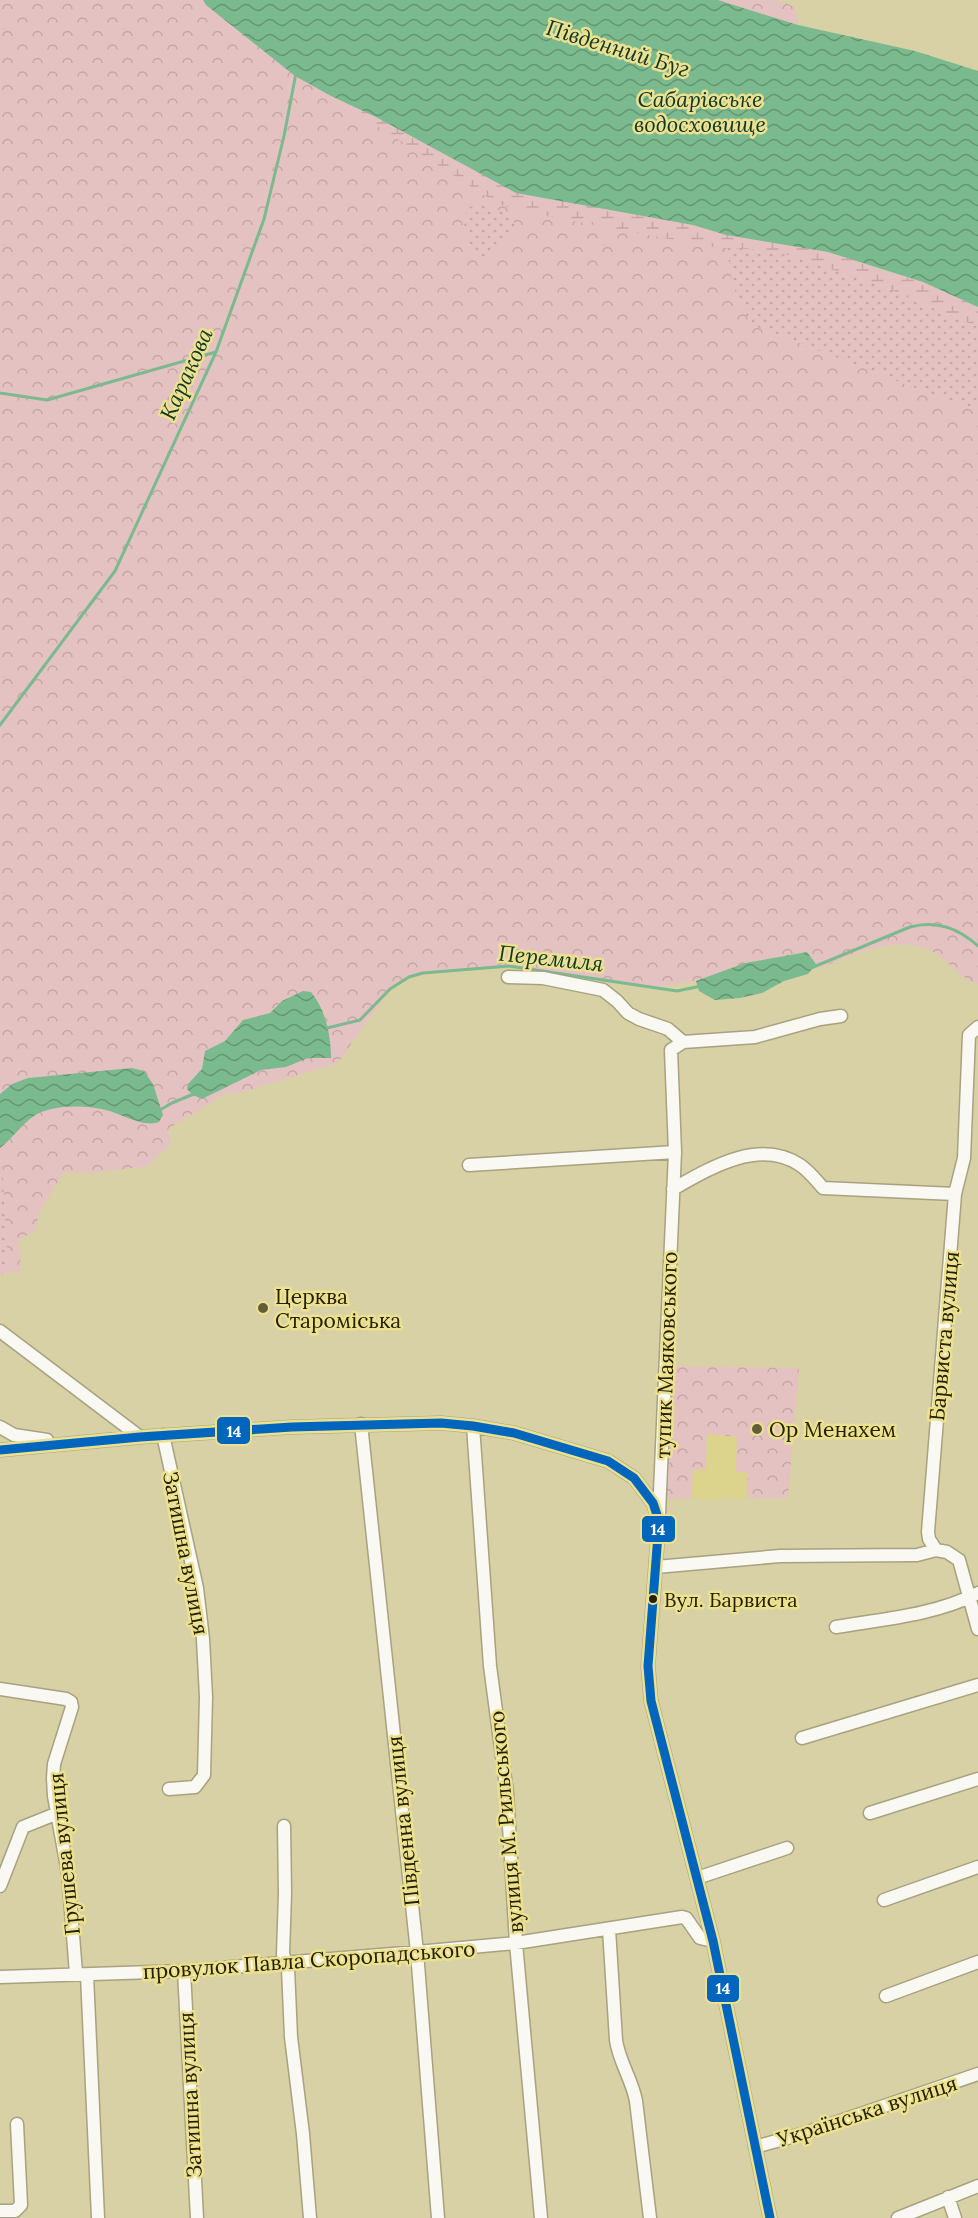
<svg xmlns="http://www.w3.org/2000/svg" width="978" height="2218" font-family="Lora,serif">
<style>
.built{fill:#dcd38d}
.grass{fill:url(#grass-dots)}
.forest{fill:url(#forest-crowns);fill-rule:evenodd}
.wetland{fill:url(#wetland-marsh)}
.water{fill:url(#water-waves)}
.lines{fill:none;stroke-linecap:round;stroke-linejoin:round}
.stream{stroke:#7bb98f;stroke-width:3}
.minor-casing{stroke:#a7a27f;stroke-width:15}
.minor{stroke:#f9f8f2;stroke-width:12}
.bus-1-casing{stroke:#ece190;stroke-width:14}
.bus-1{stroke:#0065bd;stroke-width:9}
.poi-dot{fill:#635e3a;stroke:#ece190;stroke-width:2}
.bus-dot{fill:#252000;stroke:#ece190;stroke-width:2}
.labels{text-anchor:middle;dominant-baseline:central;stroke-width:5;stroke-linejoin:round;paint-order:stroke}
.bus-label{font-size:20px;fill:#252000;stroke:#ece190;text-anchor:start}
.poi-label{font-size:21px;fill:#252000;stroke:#ece190;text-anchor:start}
.street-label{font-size:21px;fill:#252000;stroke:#ece190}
.water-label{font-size:22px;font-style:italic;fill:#0f3726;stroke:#ece190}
.line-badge{stroke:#ece190;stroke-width:2}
.badge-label{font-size:16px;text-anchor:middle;font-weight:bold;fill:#fff}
</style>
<defs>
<pattern id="grass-dots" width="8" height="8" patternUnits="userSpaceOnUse" patternTransform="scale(1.5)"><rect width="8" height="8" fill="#e5c2c2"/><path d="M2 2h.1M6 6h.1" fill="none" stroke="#c4a6a5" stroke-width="1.8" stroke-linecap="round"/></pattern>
<pattern id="forest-crowns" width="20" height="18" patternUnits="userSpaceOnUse" patternTransform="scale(1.5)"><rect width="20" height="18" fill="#e5c2c2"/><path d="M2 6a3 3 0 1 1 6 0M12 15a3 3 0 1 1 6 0" fill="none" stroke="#c4a6a5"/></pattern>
<pattern id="wetland-marsh" width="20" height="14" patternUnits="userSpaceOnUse" patternTransform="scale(1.5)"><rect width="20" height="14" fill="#e5c2c2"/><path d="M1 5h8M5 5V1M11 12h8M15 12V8" fill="none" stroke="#c4a6a5"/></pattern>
<pattern id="water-waves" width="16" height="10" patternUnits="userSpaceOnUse" patternTransform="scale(1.5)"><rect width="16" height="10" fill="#7bb98f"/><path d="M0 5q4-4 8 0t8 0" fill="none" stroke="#659672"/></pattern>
</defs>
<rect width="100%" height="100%" fill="#d7d1a5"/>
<path class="built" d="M673,1366l126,3 -11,129 -122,1z"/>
<path class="grass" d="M482,205c16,5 33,8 35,27l-31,28 -5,-1c-10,-8 -24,-37 -13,-50 4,-4 9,-4 14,-4z
M726,235l71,11 77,37 104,44v83l-32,-10 -194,-75c-19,-28 -24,-56 -26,-90z
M0,1154l2,2 6,117 -8,2z"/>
<path class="forest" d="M0,0h203l3,5 89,71 431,159c2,34 7,62 26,90l194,75 32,10v574c-17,-5 -26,-19 -40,-29 -37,-25 -83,0 -119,13l-12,-16 -62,11 -49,18 -46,7 -141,-22 -86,7 -14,4 -19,12 -52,74 -102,31 -8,-2 -60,37 3,14 -23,23 -57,7 -27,-1 -24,39 -6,21 -15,7 2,33 -13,1 -6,-117 -2,-2zM482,205c16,5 34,8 35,28l-31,27 -5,-1c-10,-8 -24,-37 -13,-50 4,-4 9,-4 14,-4zM307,991c21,12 22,46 24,67h-23l-22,9 -25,3 -59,29 -9,-4 -6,-6 1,-4 14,-16 3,-18 20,-10 18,-21 23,-5 21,-17z
M718,0h59l18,7 3,18z
M673,1366l126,2 -11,130h-41v-25l-11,-2 1,-34 -30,-3 -1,35 -13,1 -2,29h-25z"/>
<path class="wetland" d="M331,96l133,47 211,55 205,71 43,13 55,25v20l-104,-44 -87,-28 -27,-5 -48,-3 -198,-37 -21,-9z"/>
<path class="water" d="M203,0h515l80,25 117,26 63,20v236l-55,-25 -95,-30 -102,-17 -33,-10 -177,-32 -140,-76 -45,-21 -36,-20 -89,-71z
M807,952l9,12 -8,10 -24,7 -22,12 -22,5 -25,2 -16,-9 -3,-10 49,-18z
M303,991l8,1c15,18 20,44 20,66h-23l-22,9 -25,3 -59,29 -9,-4 -6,-6 1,-5 14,-15 3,-18 20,-10 18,-21 27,-7 12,-12z
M132,1068l12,3 9,13 10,31 -4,7c-16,6 -37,-8 -53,-12 -20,-5 -54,-6 -72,6 -13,9 -22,23 -34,32v-54l12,-10 16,-6z"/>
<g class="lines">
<path class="stream" d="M0,393l47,7 169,-48
M0,725l115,-154 101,-219 48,-133 20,-83 12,-63
M811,968l99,-41c27,-7 48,1 68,19
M327,1028l33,-8 30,-31 19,-12 14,-4 86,-7 168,25 24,-5
M158,1111l14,-8 24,-10"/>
<g class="minor-casing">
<path id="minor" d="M508,977l35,1 60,12 14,11 11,12 11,6 29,10 15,13
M978,1027l-9,8 -5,123 -9,36 -27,338 1,7 7,11 11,2 12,8 19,69
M469,1165l206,-13
M673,1189c37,-21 86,-51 127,-24 9,6 16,15 23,23l132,6
M0,1331l140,106
M361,1424l56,528 21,266
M473,1426l17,240 17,127 9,150 25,275
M0,1427l14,8 33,5
M163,1435l34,153 6,51 3,58 -2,78 -9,12 -26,2
M0,1450l140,-13 152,-10 149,-4 32,3 41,7 94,28 26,17 19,25 6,18 -11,145 3,35 62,240 57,277
M659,1514l16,-362 -4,-102 12,-8 72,-5 65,-18 21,-3
M656,1567l124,-11 137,-1 19,-5
M836,1627c48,-8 99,-12 142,-34
M0,1689l66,10 5,3 1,5 -18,57 -1,14 1,18 14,77 8,100
M802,1738l176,-53
M870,1813l108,-34
M284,1826l1,67 -2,61 5,14 3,69 12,97 7,84
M697,1878l90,-30
M0,1886l23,-59 35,-14
M884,1900l94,-33
M609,1929l7,111c3,22 16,39 20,61l14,117
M184,1971l13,247
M87,1975l11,243
M0,1977l184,-6 233,-19 99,-9 166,-26 4,1 14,20 13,3
M886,1996l92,-34
M755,2147l47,-13 176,-60
M948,2197l7,21
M0,2211h15l6,-6 -4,-81
M898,2218l80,-32"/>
</g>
<use href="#minor" class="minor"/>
<g class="bus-1-casing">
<path id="bus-1" d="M0,1450l140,-13 152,-10 149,-4 32,3 41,7 94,28 26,17 19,25 6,18 -11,145 3,35 62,240 57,277"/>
</g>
<use href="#bus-1" class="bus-1"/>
</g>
<g class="poi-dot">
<circle cx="263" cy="1308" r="6"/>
<circle cx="757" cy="1429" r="6"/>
</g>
<circle class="bus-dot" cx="653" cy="1599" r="5"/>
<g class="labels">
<g class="bus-label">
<text x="664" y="1599">Вул. Барвиста</text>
</g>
<g class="poi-label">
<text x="275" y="1296">Церква<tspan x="275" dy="24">Староміська</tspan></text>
<text x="769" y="1429">Ор Менахем</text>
</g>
<g class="street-label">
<text transform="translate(944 1336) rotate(-85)">Барвиста вулиця</text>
<text transform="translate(666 1355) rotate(-88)">тупик Маяковського</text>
<text transform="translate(186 1553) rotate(79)">Затишна вулиця</text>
<text transform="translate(403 1821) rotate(-96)">Південна вулиця</text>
<text transform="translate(506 1822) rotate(-95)">вулиця М. Рильського</text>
<text transform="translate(64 1854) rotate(-96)">Грушева вулиця</text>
<text transform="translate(309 1960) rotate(-4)">провулок Павла Скоропадського</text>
<text transform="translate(190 2095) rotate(-93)">Затишна вулиця</text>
<text transform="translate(867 2111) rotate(-18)">Українська вулиця</text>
</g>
<g class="water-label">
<text transform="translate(618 48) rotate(17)">Південний Буг</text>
<text x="700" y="99">Сабарівське<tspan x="700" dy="25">водосховище</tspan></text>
<text transform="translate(186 374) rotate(-66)">Каракова</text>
<text transform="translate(551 958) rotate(6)">Перемиля</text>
</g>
</g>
<g class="line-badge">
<rect x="216" y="1416" width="35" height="29" rx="6" fill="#0065bd"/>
<rect x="641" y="1515" width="35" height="28" rx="6" fill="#0065bd"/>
<rect x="706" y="1974" width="34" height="29" rx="6" fill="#0065bd"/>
</g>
<g class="badge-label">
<text x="234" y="1437">14</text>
<text x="658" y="1535">14</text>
<text x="723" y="1994">14</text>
</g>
</svg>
